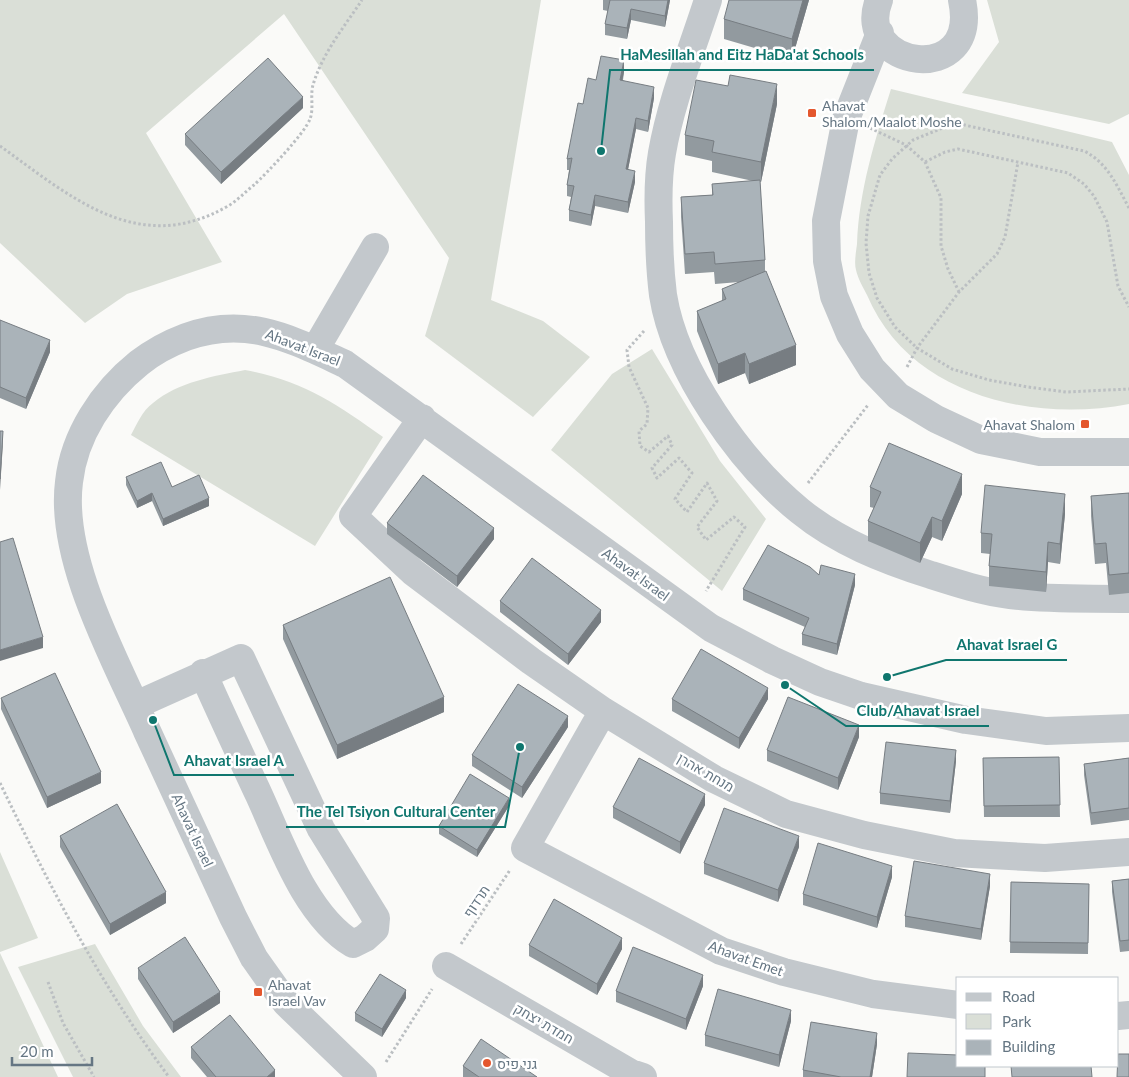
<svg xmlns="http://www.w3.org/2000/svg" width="1129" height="1077" font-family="Lato,Heebo,sans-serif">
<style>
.green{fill:#dadfd7}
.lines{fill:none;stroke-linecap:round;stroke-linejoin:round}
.path{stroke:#bbbfc2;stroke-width:3;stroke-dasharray:2.5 2.5;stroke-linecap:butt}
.minor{stroke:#c3c8cc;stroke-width:28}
.wall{fill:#929a9f}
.shaded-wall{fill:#777d82}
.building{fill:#aab3b9;stroke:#777d82}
.poi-dot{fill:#e4572e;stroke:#fff;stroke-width:2}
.labels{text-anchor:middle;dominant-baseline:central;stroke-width:5;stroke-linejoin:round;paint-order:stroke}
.poi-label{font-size:14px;fill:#657683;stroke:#fff;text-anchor:start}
.street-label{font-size:14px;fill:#657683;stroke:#fff}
.leader{fill:none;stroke:#0f766e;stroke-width:2}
.callout-dot{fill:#0f766e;stroke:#fff;stroke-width:2}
.callout-label{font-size:15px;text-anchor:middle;font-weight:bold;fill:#0f766e;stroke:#fff;stroke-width:5;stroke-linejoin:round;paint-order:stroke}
</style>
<rect width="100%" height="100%" fill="#fafaf8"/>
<path class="green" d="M0,0h541l-50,300 52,21 47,36 -57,60 -108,-81 24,-78 -165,-244 -138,119 76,129 -95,32 -42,29 -85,-80z
M987,0h142v114l-20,10 -147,-31 37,-51z
M891,89l221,53 17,33v229c-98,19 -220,-9 -262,-109 -4,-8 -9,-16 -11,-25 -2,-7 0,-18 1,-26 2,-54 18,-104 34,-155z
M652,349l68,112 46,58 -44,72 -171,-141 61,-76z
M245,370c57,10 92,34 138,67l-68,109 -184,-111c6,-11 11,-24 22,-32 25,-21 61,-27 92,-33z
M0,852l38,86 -38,14z
M95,944l48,82 38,51h-108l-55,-110z
M0,953l58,124h-58z"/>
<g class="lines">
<path class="path" d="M870,128l36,17 19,17 16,36v48l7,23 11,23
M0,146c70,50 138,112 228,60 9,-5 17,-14 26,-21 12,-11 51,-52 56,-66 4,-10 0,-24 3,-34 9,-31 31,-58 49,-85
M925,162l20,-10 13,-3 110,24 16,11 10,12 13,26 11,64 11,21
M1129,208c-12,-22 -21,-45 -45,-57l-129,-28 -42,17 -21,19 -12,16 -12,41 -2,27 3,30 8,25 18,29 22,21 35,21 37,11 39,7 38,5 63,-3
M644,331l-17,19 2,17 19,41 -1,16 -8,7 1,15 9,6 19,-16 4,9 -20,23 5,10 22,-20 13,15 -17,26 12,13 20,-29 10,18 -20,26 9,13 28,-23 11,10 -39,64
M907,367l10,-19 42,-56 38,-38 8,-17 13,-75
M808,483l60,-78
M0,783c49,102 101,203 169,294
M461,944l49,-74
M48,982l15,41 31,54
M386,1062l46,-73"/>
<path class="minor" d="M708,0c-16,50 -37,101 -46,153 -4,23 -4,46 -3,69 0,24 1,49 4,73 12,76 78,168 137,216 38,31 84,49 131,64 25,8 53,17 79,20 39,5 80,3 119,4
M879,0c-27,68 102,89 83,0
M880,33l-34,86 -20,102 1,40 7,35 16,38 22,35 26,27 38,23 45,21 59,12h89
M315,350l60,-103
M422,418l-69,98 60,56 118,89 72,50 111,68 72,35 78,21 90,18 91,5 84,-6
M136,705l105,-47 80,171 55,89 -1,11 -10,9 -12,6c-47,-28 -72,-101 -94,-149 -19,-41 -38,-81 -56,-122
M603,711l-78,137 196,103 63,21 89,22 85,11
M446,966l185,107 12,4
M1118,1016l11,-1
M363,1077l-77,-74 -32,-45 -21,-41c-29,-62 -57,-124 -86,-186 -31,-70 -88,-171 -78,-249 5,-47 34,-90 70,-119 14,-11 31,-20 47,-26 61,-22 105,2 159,27l366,264 61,32 48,22 41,14 105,24 80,11 83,-3"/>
</g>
<path class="wall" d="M603,0h67l-5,27 -34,-7 -4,19 -22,-4v-11l3,-13 -5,-1z
M809,0l-17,59 -68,-20v-20z
M624,72l-1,8 31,18 -6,34 -12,-3 -8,40 7,13 -7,31 -33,-7 -4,20 -22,-5v-11l2,-13 -4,-1v-11l2,-15h-2v-11l16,-55 13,-24z
M777,104l-16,78h-1l5,78v12l31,93 -47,19 -4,-11 -27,11 -21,-53v-20l25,-10v-12l17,-7 -24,2 -1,-12 -29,2 -4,-57v-20l31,-2v-11l41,-3 -41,-9v-11l-27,-6v-20z
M303,108l-82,76 -36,-39v-11z
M0,320l50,32 -24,57 -26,-11z
M126,477l46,10 37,19 -46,20 -11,-25 -15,7 -11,-23z
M870,487l92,7 -20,47 -10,-4 -12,26 -52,-22v-20l6,-13 -4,-1z
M1129,493v100l-20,2 -3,-32 -11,1 -4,-48v-20z
M1065,514l-5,50 -12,-2 -2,30 -57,-6v-20l1,-12 -9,-1v-20z
M387,523l107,16 -37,48 -70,-53z
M819,575l36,10 -18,70 -35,-10v-11l3,-7 -62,-27v-11z
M500,601l101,21 -33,43 -68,-53z
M283,625l161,87 -107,47 -54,-120z
M1,698l100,85 -54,25 -46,-99z
M672,699h96l-29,50 -67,-38z
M568,727l-46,71 -50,-32v-11z
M859,737l-21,53 -71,-29v-11z
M1059,757l1,60h-76l-1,-59z
M1129,758v62l-38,5 -7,-50v-11z
M956,761l-6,52 -70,-9v-11z
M705,805l-25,49 -67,-36v-11z
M509,806l-32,51 -38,-23v-8z
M60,836l106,67 -56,32 -50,-88z
M799,847l-21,55 -74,-28v-11z
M892,877l-15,51 -74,-23v-11z
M1129,879v72l-9,1 -8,-60v-11z
M1011,882l78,2 -1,70 -78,-1z
M990,886l-9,54 -76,-13v-11z
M529,945l93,4 -25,46 -68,-39z
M138,968l82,35 -47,30 -35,-54z
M703,986l-17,44 -70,-28v-11z
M406,998l-24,39 -27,-16v-8z
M791,1021l-12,46 -74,-21v-11z
M877,1044l-5,33h-69v-7z
M191,1047l84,30h-68l-16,-19z
M463,1066l74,11h-74z"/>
<path class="shaded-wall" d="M668,0h2l-5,27v-11z
M803,0h6l-17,59v-20z
M631,9v11l-4,19v-11z
M624,60v12l-4,19v-11z
M777,84v20l-16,78v-20z
M654,87v11l-6,34v-11z
M303,97v11l-82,76v-12z
M636,118v11l-10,51v-11z
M635,171v11l-7,31v-11z
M595,195v11l-4,20v-11z
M50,340v12l-24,57v-11z
M796,345v20l-47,19v-20z
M745,353v20l-27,11v-20z
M3,431v11l-3,48v-11z
M962,474v20l-20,47v-20z
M152,493v8l-15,7v-7z
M1065,494v20l-5,50v-20z
M209,498v8l-46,20v-7z
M932,517v20l-12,26v-20z
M494,528v11l-37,48v-11z
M1048,542v20l-2,30v-20z
M855,574v11l-18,70v-11z
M601,610v12l-33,43v-11z
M43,637v11l-43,13v-11z
M768,688v11l-29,50v-11z
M444,697v15l-107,47v-14z
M568,716v11l-46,71v-11z
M859,725v12l-21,53v-12z
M956,750v11l-6,52v-12z
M101,772v11l-54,25v-11z
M705,794v11l-25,49v-12z
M509,798v8l-32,51v-7z
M799,836v11l-21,55v-12z
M892,866v11l-15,51v-11z
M990,874v12l-9,54v-11z
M166,892v11l-56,32v-11z
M622,938v11l-25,46v-11z
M703,975v11l-17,44v-11z
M406,990v8l-24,39v-8z
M220,992v11l-47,30v-11z
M791,1010v11l-12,46v-12z
M877,1033v11l-5,33h-2z
M275,1070v7h-8z"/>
<path class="building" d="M610,0h58l-3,16 -34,-7 -4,19 -22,-4z
M729,0h74l-11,39 -68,-20z
M601,56l23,4 -4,20 34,7 -6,34 -12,-3 -10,51 9,2 -7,31 -33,-7 -4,20 -22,-5 5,-24 -7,-1 5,-27 -5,1 11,-56 5,1 5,-26 8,2z
M268,58l35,39 -82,75 -36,-38z
M730,75l47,9 -16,78 -49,-10 2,-11 -29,-6 11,-55 32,6z
M760,180l5,80 -50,4 -1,-12 -29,2 -4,-57 32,-2 -1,-11z
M766,271l30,74 -47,19 -4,-11 -27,11 -21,-53 29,-12 -4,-10z
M0,320l50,20 -24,58 -26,-11z
M0,431h3l-3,48z
M889,443l73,31 -20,47 -10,-4 -12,26 -52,-22 13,-29 -11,-5z
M161,462l11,25 27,-12 10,23 -46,21 -11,-26 -15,8 -11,-24z
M423,475l71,53 -37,48 -70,-53z
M985,485l80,9 -5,50 -12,-2 -2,30 -57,-6 3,-32 -11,-1z
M1129,493v80l-20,2 -3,-32 -11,1 -4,-48z
M13,538l30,99 -43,13v-108z
M768,545l42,22 9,8 2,-10 34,9 -18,70 -35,-10 7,-16 -66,-29z
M532,558l69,52 -33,44 -68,-53z
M390,577l54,120 -107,48 -54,-120z
M701,649l67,39 -29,50 -67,-39z
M55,673l46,99 -54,25 -46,-99z
M518,684l50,32 -46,71 -50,-32z
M788,697l71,28 -21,53 -71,-28z
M886,742l70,8 -6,51 -70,-8z
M1059,757l1,48 -76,1 -1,-48z
M639,758l66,36 -25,48 -67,-35z
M1129,758v50l-38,5 -7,-49z
M470,774l39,24 -32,52 -38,-24z
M117,804l49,88 -56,32 -50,-88z
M724,808l75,28 -21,54 -74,-27z
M818,843l74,23 -15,51 -74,-23z
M914,861l76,13 -9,55 -76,-13z
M1129,879v61l-9,1 -8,-60z
M1011,882l78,2 -1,59 -78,-1z
M554,899l68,39 -25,46 -68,-39z
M185,937l35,55 -47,30 -35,-54z
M633,947l70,28 -17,44 -70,-28z
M380,974l26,16 -24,39 -27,-16z
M718,989l73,21 -12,45 -74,-20z
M230,1015l45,55 -8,7h-51l-25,-30z
M811,1022l66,11 -7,44h-29l-38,-7z
M481,1039l56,38h-58l-16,-11z
M908,1053l50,2v11h27v11h-78z
M1118,1054h11v23h-12z
M1011,1066h80l1,11h-80z"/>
<g class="poi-dot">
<rect x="807" y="108" width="10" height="10" rx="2.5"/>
<rect x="1080" y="419" width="10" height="10" rx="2.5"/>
<rect x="253" y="987" width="10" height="10" rx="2.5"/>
<circle cx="487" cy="1063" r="5"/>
</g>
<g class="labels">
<g class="poi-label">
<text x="822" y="105">Ahavat<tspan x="822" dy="16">Shalom/Maalot Moshe</tspan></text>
<text x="1075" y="424" text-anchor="end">Ahavat Shalom</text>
<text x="268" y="984">Ahavat<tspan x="268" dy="16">Israel Vav</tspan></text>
<text x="497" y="1063">גני פיס</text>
</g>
<g class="street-label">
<text transform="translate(303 347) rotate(21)">Ahavat Israel</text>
<text transform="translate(636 574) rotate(36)">Ahavat Israel</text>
<text transform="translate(706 772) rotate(30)">מנחת אהרן</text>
<text transform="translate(193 830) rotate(65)">Ahavat Israel</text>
<text transform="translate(476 901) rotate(-56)">תרדוף</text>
<text transform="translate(746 958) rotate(20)">Ahavat Emet</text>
<text transform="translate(544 1023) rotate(30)">חמדת יצחק</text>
</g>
</g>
<path class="leader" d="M601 151L610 70H874M887 677L946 660H1067M785 685L846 726H989M153 720L174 775H294M520 747L505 827H286"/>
<g class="callout-dot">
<circle cx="601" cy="151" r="5"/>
<circle cx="887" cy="677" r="5"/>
<circle cx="785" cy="685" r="5"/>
<circle cx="153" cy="720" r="5"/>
<circle cx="520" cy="747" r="5"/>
</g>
<g class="callout-label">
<text x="742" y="60">HaMesillah and Eitz HaDa'at Schools</text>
<text x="1007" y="650">Ahavat Israel G</text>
<text x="918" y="716">Club/Ahavat Israel</text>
<text x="234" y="766">Ahavat Israel A</text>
<text x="396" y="817">The Tel Tsiyon Cultural Center</text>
</g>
<rect x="956" y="977" width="162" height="90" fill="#ffffff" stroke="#c1c8cd"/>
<rect x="966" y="993" width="25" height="8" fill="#c3c8cc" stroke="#c1c8cd"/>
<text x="1002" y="1002" font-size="15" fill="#657683">Road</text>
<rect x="966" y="1014" width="25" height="15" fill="#dadfd7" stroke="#c1c8cd"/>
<text x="1002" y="1027" font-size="15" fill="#657683">Park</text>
<rect x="966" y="1040" width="25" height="15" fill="#aab3b9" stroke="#c1c8cd"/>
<text x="1002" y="1052" font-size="15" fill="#657683">Building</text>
<path d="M12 1057v8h80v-8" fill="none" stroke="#657683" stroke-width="2.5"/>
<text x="20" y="1057" font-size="15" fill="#657683" stroke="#ffffff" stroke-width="4" paint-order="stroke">20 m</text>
</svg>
